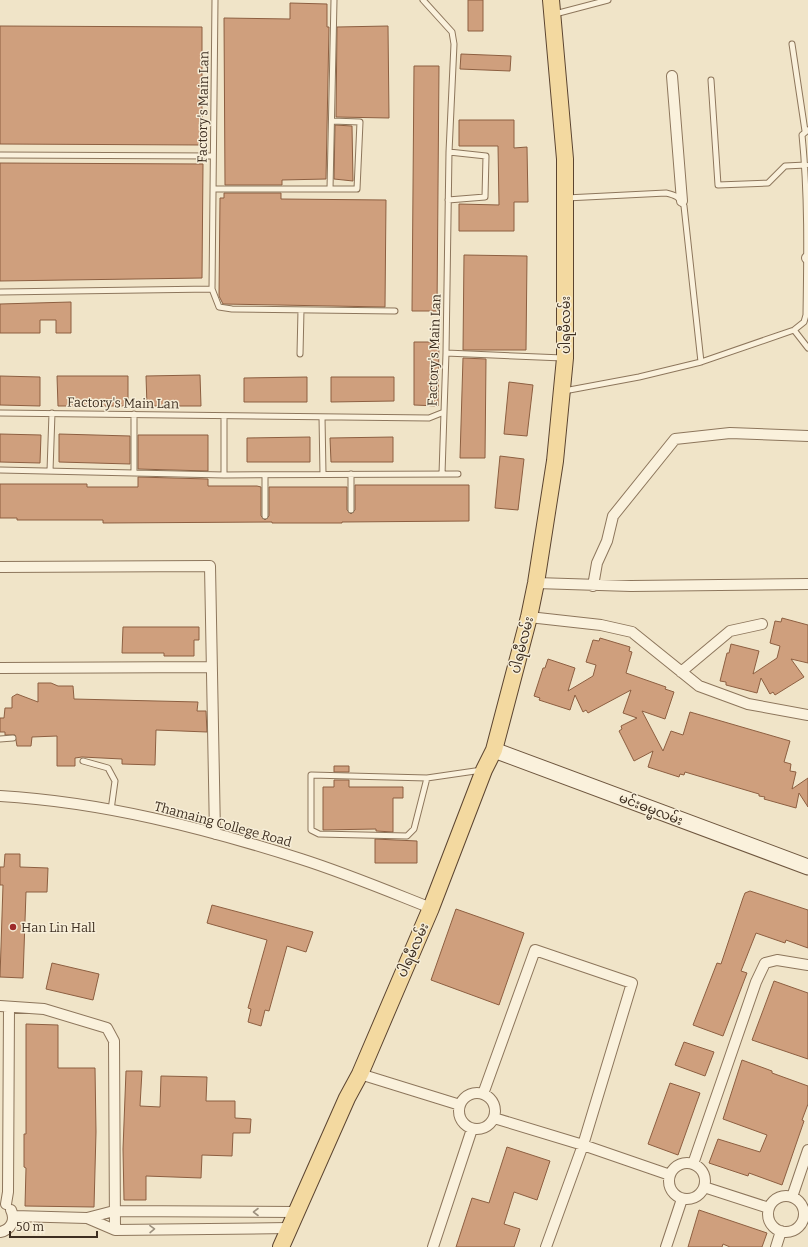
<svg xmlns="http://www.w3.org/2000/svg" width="808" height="1247" font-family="Bitter,'Noto Sans Myanmar',serif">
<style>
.building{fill:#cf9f7d;stroke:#8d5f41}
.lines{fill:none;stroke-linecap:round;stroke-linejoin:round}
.lane-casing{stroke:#8d765c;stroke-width:7}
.street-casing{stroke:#8d765c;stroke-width:12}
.secondary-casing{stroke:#6f573f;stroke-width:17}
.primary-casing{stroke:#5b4430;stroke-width:18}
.lane{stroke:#faf1dc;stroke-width:5}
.street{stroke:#faf1dc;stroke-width:10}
.secondary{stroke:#faf1dc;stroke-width:15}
.primary{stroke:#f3d9a0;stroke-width:16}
.oneway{stroke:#9c907e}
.poi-dot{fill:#9e2a2b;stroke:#f7eed8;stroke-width:1.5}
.labels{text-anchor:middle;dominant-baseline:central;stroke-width:3;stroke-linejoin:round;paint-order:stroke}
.street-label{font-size:13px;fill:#3d2e20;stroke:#f7eed8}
.poi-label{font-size:13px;fill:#3d2e20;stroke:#f7eed8;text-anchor:start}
</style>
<rect width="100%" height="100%" fill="#f0e4c8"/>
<path class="building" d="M468,0h15v31h-15z
M290,3l37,1v23h2l-3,152 -44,1v5h-57l-1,-167 66,1z
M0,26l202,1v118l-202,-1z
M388,26l1,92 -53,-1 1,-90z
M461,54l50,2 -1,15 -50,-2z
M414,66h25l-2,245h-25z
M459,120h55v28l13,-1 1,55h-14v29h-55v-27l40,1 -1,-59h-39z
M335,125l17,1 1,55 -19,-2z
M0,163l203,1 -1,114 -202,3z
M224,193h57v6l105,1 -1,107 -162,-3 -4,-8 1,-98h4z
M464,255l63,1 -1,94h-63z
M71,302v31h-15v-13h-16v13h-40v-29z
M414,342h25l-1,64 -24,-1z
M463,358l23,1 -1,99h-25z
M200,375l1,31h-54l-1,-30z
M0,376l40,1v29l-40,-1z
M57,376h71v30h-70z
M307,377v25h-63v-24z
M331,377h63v24l-63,1z
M509,382l24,3 -6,51 -23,-2z
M0,434l41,1 -1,28 -40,-1z
M59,434l71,2v28l-71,-2z
M138,435h70v36l-70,-2z
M310,437v25h-63v-24z
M393,437v25h-62l-1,-24z
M500,456l24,3 -6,51 -23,-2z
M138,477l70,2v7h49l4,1v29l4,4 4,-4v-29h78v23l4,4 4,-4v-25h114v36l-127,1v1h-70v-1l-169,1v-3h-86v-2h-17v-34h87v3h51z
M782,618l26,7v38l-17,-4 13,18 -29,18 -2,-3 -3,2 -9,-16 -4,15 -31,-8v-3l-6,-1 7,-28h2l2,-9 28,7 -6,23 24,-16 3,-12 -10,-3 5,-22 6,1z
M123,627h76v13h-5v16h-30v-3h-42z
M600,638l30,9 -1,4 3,1 -6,21 40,14 -1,2 9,3 -9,27 -23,-8 21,40 8,-20 12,4 7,-23 100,29 -6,21 7,2 -1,7 6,1 -4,17 16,-11v29l-9,-14 -3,15 -32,-9 1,-2 -6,-1v-2l-74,-22 -1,3 -4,-1 -1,3 -31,-10 5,-16 -19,10 -15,-30 3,-2 -1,-3 16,-8 -14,-5 8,-23 -43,23 -2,-3 -3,2 -8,-17 -5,15 -31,-10 1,-2 -6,-2 9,-28h2l3,-9 27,9 -7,23 25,-15 3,-11 -10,-3 7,-22 6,1z
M38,683h13l7,3h15l1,13 124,3 -1,9h9l1,21 -51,-2 -1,35 -33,-1v-5l-40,-2 -7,1v8h-18v-30l-25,1 -1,9h-14l-2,-11h-10v-3h-5v-14h4l1,-10h7v-11l5,-3 21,8z
M334,766h15v6h-15z
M334,780h15v7h54v11h-10v34l-17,-1v-2l-53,1v-43h11z
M375,839l42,2v22h-42z
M5,854h15v13l28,1 -1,24h-21l-3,86 -23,-1 3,-92h-3v-18h4z
M750,891l58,19v38l-22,-8 -1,3 -29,-10 -15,38 6,2 -24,63 -30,-11 24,-62 4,1 22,-66 2,-5z
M212,905l101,27 -7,20 -19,-6 -18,65 -4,-1 -4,16 -13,-4 3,-13 -3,-1 19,-68 -60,-17z
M456,909l68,24 -25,72 -68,-25z
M52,963l47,11 -6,26 -47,-11z
M774,981l34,12v66l-56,-19z
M26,1024l32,1v43h37l1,64 -2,75 -69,-1 1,-38 -2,-1v-33h2z
M684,1042l30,10 -9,24 -30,-11z
M742,1060l30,11v2l36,13v18l-6,16 2,1 -22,64 -33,-12 -1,3 -39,-13 9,-24 42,13 7,-17 -44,-16z
M126,1071h16l-2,35 20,1 1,-31 46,1 -1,24h29v17l16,1 -1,14h-17l-1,23 -30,-1 -1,23 -55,-2v24h-22l-1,-51z
M670,1083l30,10 -22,62 -30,-11z
M507,1147l43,14 -13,39 -23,-8 -10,32 16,5 -6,18h-58l16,-49 17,5z
M699,1210l68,23 -5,14h-32l-7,-3 -1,3h-34z"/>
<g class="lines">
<g class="lane-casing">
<path id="lane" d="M555,14l53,-14
M792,44l13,87
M711,80l7,105 50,-2 17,-17 21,-1
M0,155l213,1
M213,189h144l3,-67 -28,-1
M330,189l4,-189
M566,198l100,-5c9,2 14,4 18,13l17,156
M448,200l37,-3 1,-41 -37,-4
M212,289l7,18 13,2 163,2
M0,292l212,-3 3,-289
M794,330l14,18
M446,353l117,5
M300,354l1,-44
M564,391l75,-14 62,-15 93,-32 10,-8 2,-7c1,-60 2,-121 -4,-180l6,-5
M0,413l429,5 15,-6 2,-59 3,-201 5,-108 -2,-12 -29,-32
M224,416v59
M322,417l1,57
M0,470l224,5 234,-1
M50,471l2,-58
M134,473v-59
M351,474v36
M442,474l2,-62
M265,516v-41
M0,739l13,-1
M83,761l25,7 7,13 -4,29
M427,778l-13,51 -7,7 -88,-2 -8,-4v-55l116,3 55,-8"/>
</g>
<g class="street-casing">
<path id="street" d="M672,76l10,125
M807,258h1
M0,567l210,-1 5,268
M536,583l95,3 177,-2
M593,586l4,-23 10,-22 6,-25 62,-77 55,-6 78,3
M529,617l72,8 31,7 67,54 49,18 60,11
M0,668l212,-1
M681,672l49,-41 32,-7
M0,796c102,6 204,32 301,63 44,14 87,32 130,49
M0,1006l44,3 63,19 7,13 1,189
M360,1074l100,31
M459 1111a18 18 0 1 1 36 0a18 18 0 1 1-36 0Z
M483,1094l52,-144 97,33 -49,162 -37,102
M494,1118l89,27 87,30
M669 1181a18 18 0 1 1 36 0a18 18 0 1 1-36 0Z
M693,1164l63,-182 9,-19 12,-3 31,5
M704,1187l65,21
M768 1214a18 18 0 1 1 36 0a18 18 0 1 1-36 0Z
M792,1197l16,-47
M6,1204l2,-12 1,-185
M14,1216l73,2 27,-7 181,1
M87,1218l28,12 174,-2
M0,1232c11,-2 16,-12 11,-22
M433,1247l39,-118
M666,1247l16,-48
M776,1247l5,-16"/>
</g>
<g class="secondary-casing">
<path id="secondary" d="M494,750l314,117"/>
</g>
<g class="primary-casing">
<path id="primary" d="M281,1247l66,-149 13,-24 71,-166 53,-138 10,-20 35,-133 7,-34 19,-122 10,-103v-199l-14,-159"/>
</g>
<use href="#lane" class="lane"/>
<use href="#street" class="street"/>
<use href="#secondary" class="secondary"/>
<use href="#primary" class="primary"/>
</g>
<defs><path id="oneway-chevron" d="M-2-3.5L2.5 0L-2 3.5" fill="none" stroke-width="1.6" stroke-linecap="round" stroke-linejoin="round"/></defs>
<g class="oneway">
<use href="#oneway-chevron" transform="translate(256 1212) rotate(-180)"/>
<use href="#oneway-chevron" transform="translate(152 1229) rotate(-1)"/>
</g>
<circle class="poi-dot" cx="13" cy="927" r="4"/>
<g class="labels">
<g class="street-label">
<text transform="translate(203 107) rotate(-89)">Factory's Main Lan</text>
<text transform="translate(565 325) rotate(-90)">ပါရမီလမ်း</text>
<text transform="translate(434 350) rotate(-88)">Factory's Main Lan</text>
<text transform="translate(123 403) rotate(1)">Factory's Main Lan</text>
<text transform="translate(522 645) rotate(-76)">ပါရမီလမ်း</text>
<text transform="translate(651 809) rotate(21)">မင်းဓမ္မလမ်း</text>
<text transform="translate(223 824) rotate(15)">Thamaing College Road</text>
<text transform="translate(413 950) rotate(-66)">ပါရမီလမ်း</text>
</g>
<g class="poi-label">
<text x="21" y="927">Han Lin Hall</text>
</g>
</g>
<path d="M10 1231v6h87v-6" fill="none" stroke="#3d2e20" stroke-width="2"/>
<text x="16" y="1231" font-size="12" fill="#3d2e20" stroke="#f7eed8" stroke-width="3" paint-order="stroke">50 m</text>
</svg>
